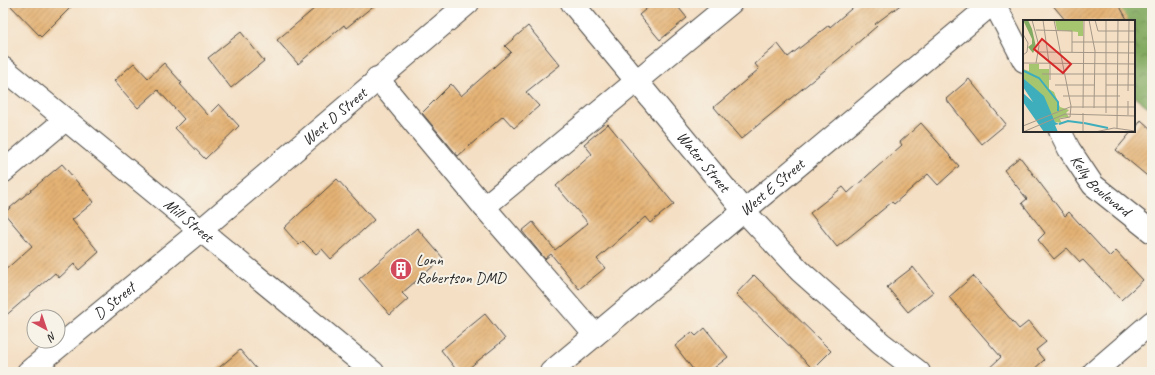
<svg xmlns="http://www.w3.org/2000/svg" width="1155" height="375" font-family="Caveat,sans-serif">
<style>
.forest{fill:url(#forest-crowns);stroke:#586b46}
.building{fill:url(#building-hatch)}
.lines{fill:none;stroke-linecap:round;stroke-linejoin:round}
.minor-casing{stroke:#494642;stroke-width:24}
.minor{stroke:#fff;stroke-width:22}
.labels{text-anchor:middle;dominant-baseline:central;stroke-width:4;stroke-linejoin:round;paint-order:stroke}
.street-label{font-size:16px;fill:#2b2b2b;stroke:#f7f3e8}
.poi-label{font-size:16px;fill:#2b2b2b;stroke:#f7f3e8;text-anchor:start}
.inset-river{fill:none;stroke:#3faebc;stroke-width:2}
.inset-road{fill:none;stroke:#a49787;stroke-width:1}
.view{fill:#d62828;fill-opacity:0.15;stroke:#d62828;stroke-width:2}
.inset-edge{fill:none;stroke:#2b2b2b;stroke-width:2}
</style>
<defs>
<pattern id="forest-crowns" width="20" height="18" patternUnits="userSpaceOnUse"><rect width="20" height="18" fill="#84ab62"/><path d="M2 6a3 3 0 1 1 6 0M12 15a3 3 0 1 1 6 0" fill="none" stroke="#6c8b51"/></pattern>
<pattern id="building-hatch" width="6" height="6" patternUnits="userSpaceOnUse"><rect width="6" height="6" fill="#e4b274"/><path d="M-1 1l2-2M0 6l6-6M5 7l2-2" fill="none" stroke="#b9915f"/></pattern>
</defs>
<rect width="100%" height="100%" fill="#f7f3e8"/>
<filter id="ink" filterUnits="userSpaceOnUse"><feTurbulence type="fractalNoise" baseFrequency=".025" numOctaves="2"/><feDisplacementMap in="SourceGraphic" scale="8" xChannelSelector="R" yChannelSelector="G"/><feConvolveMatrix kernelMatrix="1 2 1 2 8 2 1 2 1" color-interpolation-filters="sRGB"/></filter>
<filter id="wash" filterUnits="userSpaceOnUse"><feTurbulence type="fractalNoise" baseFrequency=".012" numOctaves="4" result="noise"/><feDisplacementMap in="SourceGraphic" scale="16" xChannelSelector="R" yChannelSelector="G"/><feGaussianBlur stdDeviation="0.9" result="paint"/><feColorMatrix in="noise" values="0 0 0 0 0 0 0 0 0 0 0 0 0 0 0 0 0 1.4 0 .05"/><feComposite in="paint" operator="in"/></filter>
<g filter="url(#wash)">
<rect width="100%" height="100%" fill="#f4dfc4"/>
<path class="forest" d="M1112,3h40v107l-18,-14v-75h-19z"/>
<g id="blocks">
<path class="building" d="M8,3h67l-34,34z
M321,3h56l-31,25 -2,-3 -46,39 -21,-24z
M653,3h22l12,15 -27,22 -21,-25z
M858,3h45l-28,21 2,2 -30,26 -106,87 -27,-32 45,-38 -4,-5 23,-20 10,13 41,-32 1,2z
M1051,3h67l10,18h-62z
M528,26l32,39 -34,27 13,14 -25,22 -11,-12 -45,40 -36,-43 29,-29 10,12 50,-44 -6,-6z
M241,32l23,29 -33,27 -23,-30z
M134,63l14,15 16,-15 18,20 -2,1 28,31 11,-11 20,22 -34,33 -30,-31 9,-9 -26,-29 -20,18 -24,-27z
M969,79l37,45 -24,20 -36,-45z
M1141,120l11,10v50l-36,-30 16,-19h2z
M921,123l38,43 -21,19 -10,-11 -34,30 -2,-2 -55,45 -27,-34 33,-26 5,6 54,-48 -2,-3z
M608,124l66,80 -24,19 -5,-6 -48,42 8,9 -26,21 -28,-35 -6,5 -23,-28 11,-9 22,28 33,-27 -32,-37 36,-32 -8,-10z
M1020,157l45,59 4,-4 41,45 6,-6 27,29 -22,20 -38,-40 -3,2 -13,-14 -13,11 -16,-19 7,-7 -23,-30 5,-4 -23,-29z
M62,164l32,38 -22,18 27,32 -20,18 -5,-6 -15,14 -4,-5 -52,45v-46l29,-26 -28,-33z
M337,179l37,41 -43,39 -9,-10 -6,5 -13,-13 -4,4 -15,-17z
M417,228l26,30 -41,35 6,6 -18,16 -31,-36z
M913,267l20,25 -25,20 -21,-25z
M754,275l77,76 -18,18 -77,-75z
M973,276l46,53 10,-8 17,21 -10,8 8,10 -13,12h-46l16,-15 -52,-60z
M485,314l20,25 -41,33h-6l-17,-22z
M705,328l23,29 -19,15h-14l-20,-26 17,-14 4,4z
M240,350l19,22h-45z"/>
</g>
</g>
<g filter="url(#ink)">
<use href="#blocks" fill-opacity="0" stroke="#494642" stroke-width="1"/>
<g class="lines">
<g class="minor-casing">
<g id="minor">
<path id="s1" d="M572,3l172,208 56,60 81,72 38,29"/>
<path d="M994,3l30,58"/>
<path id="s2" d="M3,68l370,304"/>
<path d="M377,78l107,129 111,128"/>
<path id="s3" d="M1060,131l9,18 24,36 59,47"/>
<path d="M3,172l62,-52"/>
<path d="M484,207l247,-204"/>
<path id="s4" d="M28,372l173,-142 267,-227"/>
<path id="s5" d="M551,372l442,-369"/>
<path d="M1094,372l58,-50"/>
</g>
</g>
<use href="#minor" class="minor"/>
</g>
</g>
<defs>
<g id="building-disc" transform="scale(1.15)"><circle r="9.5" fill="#d1495b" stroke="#f7f3e8"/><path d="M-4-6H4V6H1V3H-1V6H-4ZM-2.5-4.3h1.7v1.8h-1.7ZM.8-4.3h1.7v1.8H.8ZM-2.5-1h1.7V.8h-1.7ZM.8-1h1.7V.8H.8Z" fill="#fff"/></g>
</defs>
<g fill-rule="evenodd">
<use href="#building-disc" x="401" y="269"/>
</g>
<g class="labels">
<g class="street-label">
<text stroke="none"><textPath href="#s4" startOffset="399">West D Street</textPath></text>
<text stroke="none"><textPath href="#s1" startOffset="206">Water Street</textPath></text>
<text stroke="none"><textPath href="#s3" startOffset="69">Kelly Boulevard</textPath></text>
<text stroke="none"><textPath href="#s5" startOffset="288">West E Street</textPath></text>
<text stroke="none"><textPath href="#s2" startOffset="240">Mill Street</textPath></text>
<text stroke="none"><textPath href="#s4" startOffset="112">D Street</textPath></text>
</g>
<g class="poi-label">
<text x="416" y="260">Lonn<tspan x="416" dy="18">Robertson DMD</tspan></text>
</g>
</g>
<g transform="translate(1023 20)">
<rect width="112" height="112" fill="#f4dfc4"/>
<path d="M32,0h28v16h-5v-4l-21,-2zM6,44h10v5h10v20l5,3 6,15 9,3 -3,3 3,4 -10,1 3,5 -7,-1 -18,-31 -14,-13v-9l6,2z" fill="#a5c66f"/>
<path d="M0,0h5l4,9 4,18 -3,6 -5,-6 4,-3v-5z" fill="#84ab62"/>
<path d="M0,58l21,18 11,26 4,2 -4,1 3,7h-14l-21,-30v-9l10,9 -10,-15z" fill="#3faebc"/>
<path class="inset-river" d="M1,51l15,7 19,24v9M61,103l24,5M36,104l9,-3 15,2"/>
<path class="inset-road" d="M9,0l7,26 -3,17M20,0l6,43M31,0l17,86 -1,11 -11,2M66,0l6,31 -1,57M72,0l3,11h37M13,10l36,1v21M0,14l5,9 -1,9 -4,3M49,22h63M15,32l97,1M0,43l112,1M19,54h93M27,60v-17M32,65h40M83,65h29M105,71l1,-71M40,76h57M60,88l1,-88M83,93v-93M105,95v-14M0,106l47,-19h65M94,108l1,-108M0,112l42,-18 70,2M60,112v-19M72,112l19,-4 21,3"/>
<path class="view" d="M19,19l29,25 -8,9 -29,-24z"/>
<rect width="112" height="112" class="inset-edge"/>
</g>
<rect width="1155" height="375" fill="none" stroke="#f7f3e8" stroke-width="16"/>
<g transform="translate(46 329) rotate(140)"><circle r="19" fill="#f7f3e8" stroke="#a5a39c"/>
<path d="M0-3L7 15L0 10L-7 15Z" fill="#d1495b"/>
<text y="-6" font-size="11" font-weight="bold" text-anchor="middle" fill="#2b2b2b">N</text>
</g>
</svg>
